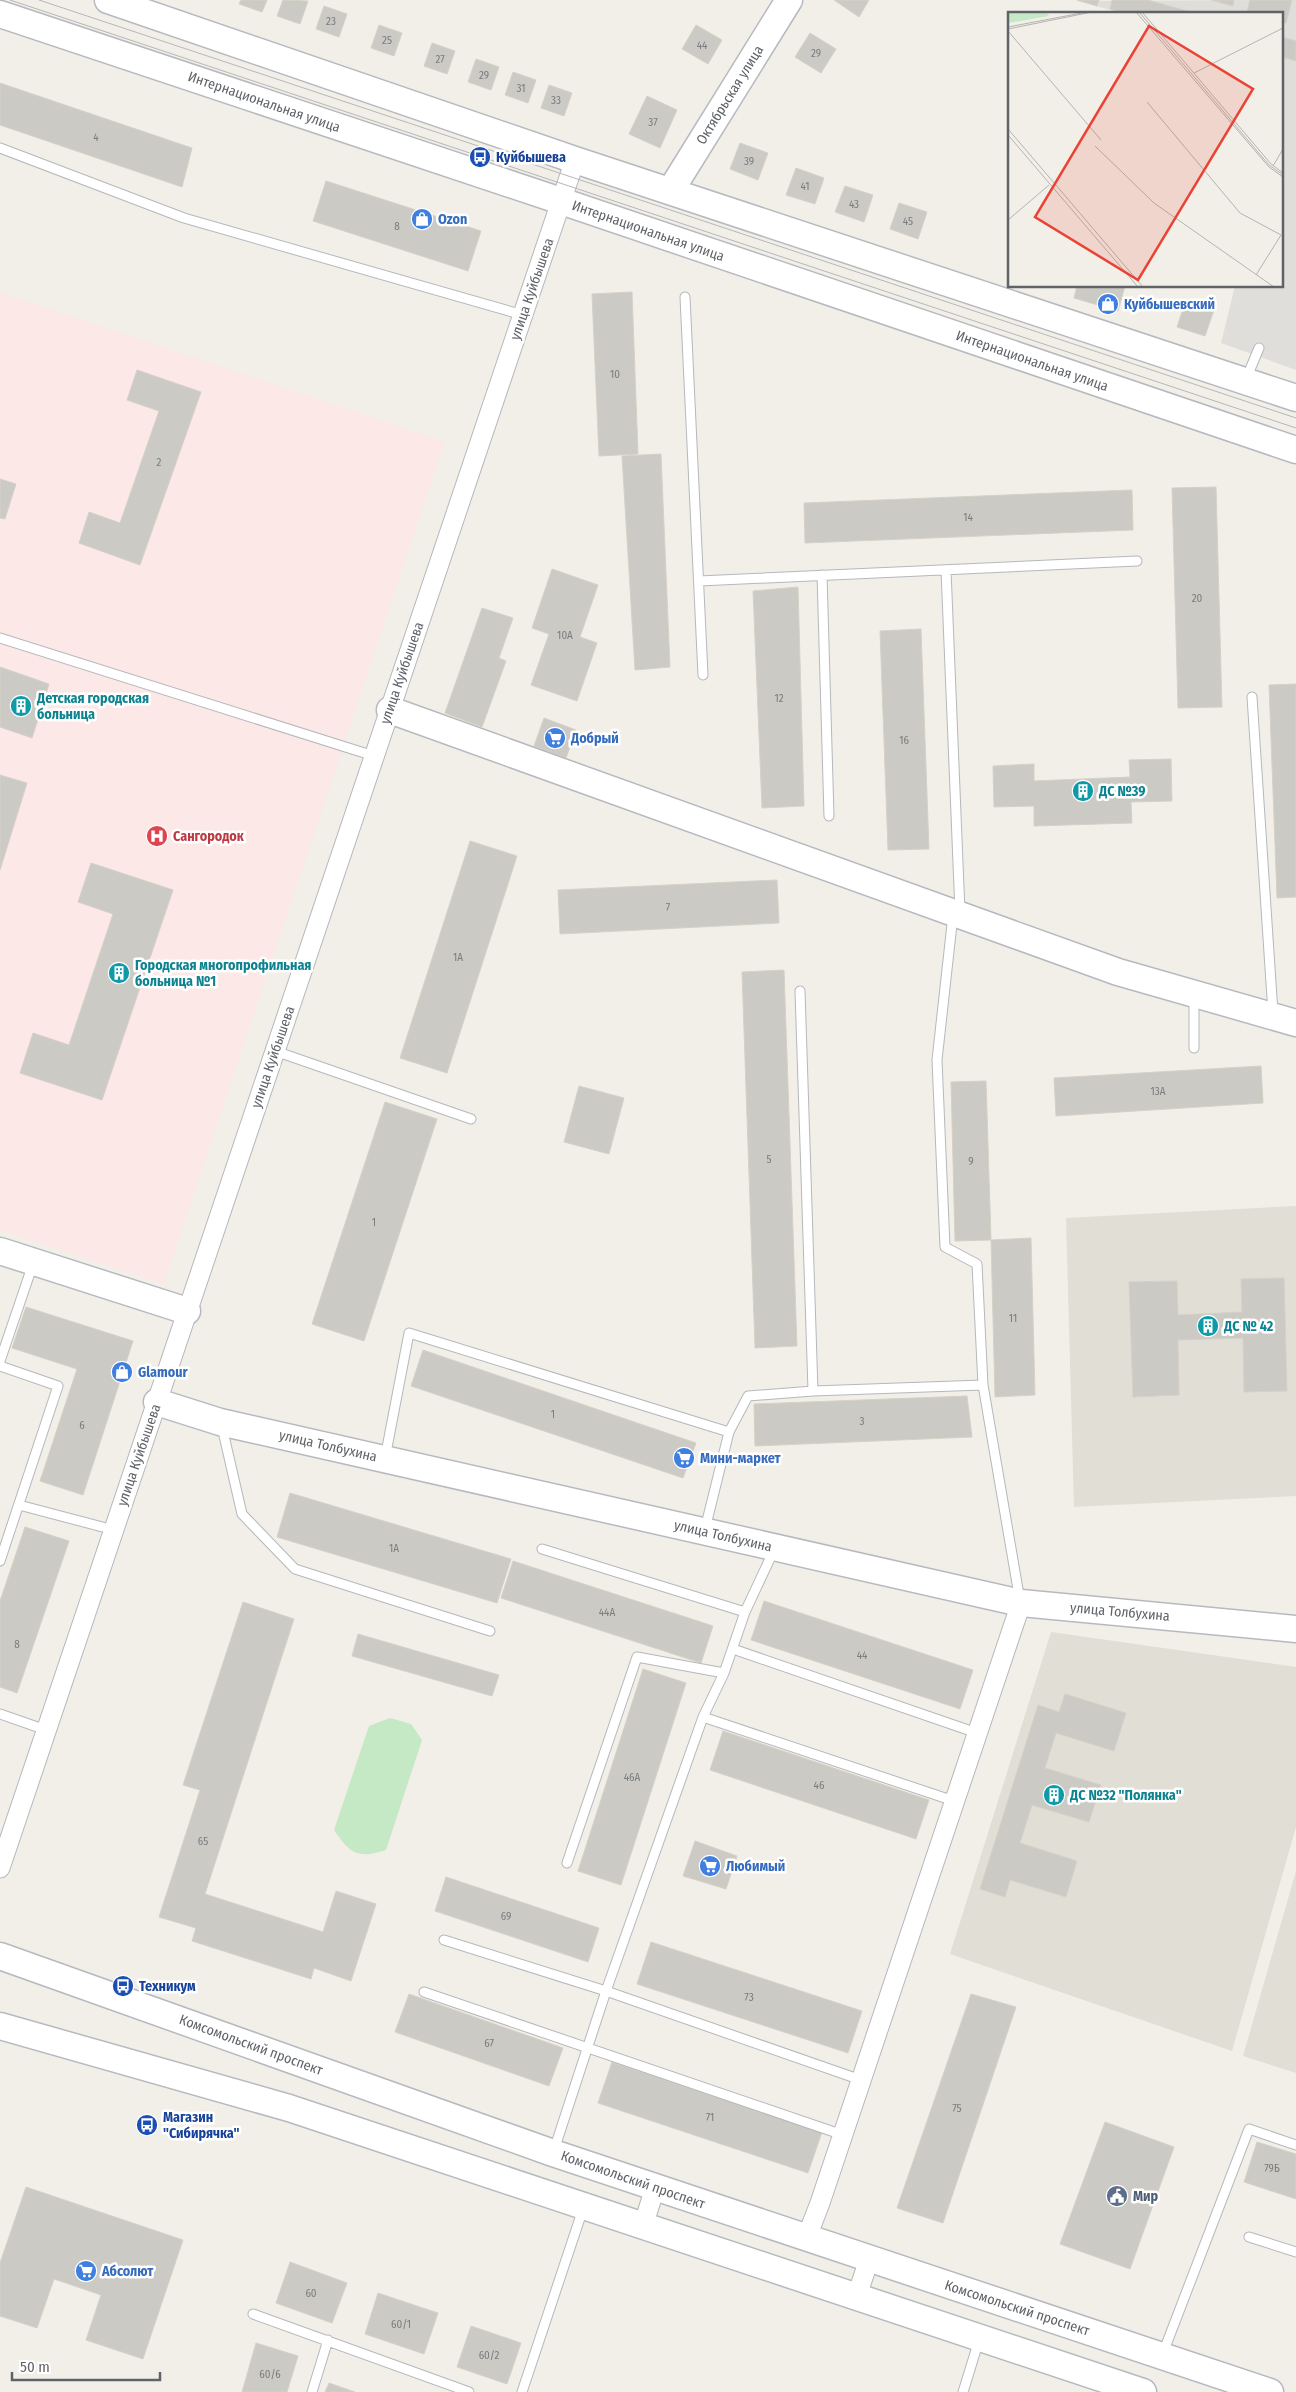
<svg xmlns="http://www.w3.org/2000/svg" width="1296" height="2392" font-family="'Fira Sans Condensed',sans-serif">
<style>
.industrial{fill:#e0deda}
.education{fill:#e1ded6}
.medical{fill:#fce8e6}
.green{fill:#c5e8c5}
.building{fill:#cccac5;stroke:#d6d1c6}
.lines{fill:none;stroke-linecap:round;stroke-linejoin:round}
.lane-casing{stroke:#b5b8bc;stroke-width:11}
.street-casing{stroke:#b5b8bc;stroke-width:21}
.secondary-casing{stroke:#b6babf;stroke-width:29}
.lane{stroke:#fff;stroke-width:9}
.street{stroke:#fff;stroke-width:19}
.secondary{stroke:#fff;stroke-width:26}
.tram{stroke:#b6b7b8;stroke-width:1}
.labels{text-anchor:middle;dominant-baseline:central;stroke-width:5;stroke-linejoin:round;paint-order:stroke}
.number-label{font-size:11px;fill:#7a7d7f}
.street-label{font-size:14px;fill:#5f6368;stroke:#fff}
.transit-label{font-size:14px;font-weight:bold;fill:#164399;stroke:#fff;text-anchor:start}
.shop-label{font-size:14px;font-weight:bold;fill:#366cbe;stroke:#fff;text-anchor:start}
.culture-label{font-size:14px;font-weight:bold;fill:#0d838f;stroke:#fff;text-anchor:start}
.health-label{font-size:14px;font-weight:bold;fill:#be3a42;stroke:#fff;text-anchor:start}
.service-label{font-size:14px;font-weight:bold;fill:#4e5e75;stroke:#fff;text-anchor:start}
.inset-road{fill:none;stroke:#b3b3b1;stroke-width:1}
.view{fill:#ea4335;fill-opacity:0.15;stroke:#ea4335;stroke-width:2.5}
.inset-edge{fill:none;stroke:#5f6368;stroke-width:2.5}
</style>
<rect width="100%" height="100%" fill="#f1efe8"/>
<path class="industrial" d="M1296,0v370l-75,-27 14,-57h47v-272h-156l-49,-13z"/>
<path class="education" d="M1296,1206v290l-222,11 -8,-289z
M1051,1632l245,35v160l-64,224 -282,-97z
M1296,1871v202l-53,-17z"/>
<path class="medical" d="M0,292l445,150 -281,842 -164,-54z"/>
<path class="green" d="M390,1718l21,6 11,16 -36,110c-28,9 -36,4 -52,-20l35,-104z"/>
<path class="building" d="M241,0h26l-5,12 -23,-8z
M283,0l25,1 -8,23 -23,-8z
M834,0h35l-10,17z
M1077,0h22l-2,6z
M1112,0h36l50,14h-73l-15,-5z
M1211,0h23l-1,6z
M1250,0h42l-6,23 -4,-1v-8l-35,-2z
M324,6l23,8 -8,23 -23,-8z
M379,25l23,8 -8,23 -23,-8z
M696,25l26,15 -14,24 -26,-15z
M810,33l26,16 -15,24 -26,-16z
M1282,37l14,4v20l-14,-4z
M432,43l23,8 -8,23 -23,-8z
M476,59l23,8 -8,23 -23,-8z
M513,72l23,8 -8,23 -23,-8z
M0,83l192,65 -10,39 -182,-62z
M549,85l23,8 -8,23 -23,-8z
M647,96l30,14 -17,38 -31,-14z
M740,143l28,10 -10,27 -28,-11z
M796,168l28,10 -9,26 -29,-9z
M326,181l155,50 -13,40 -155,-50z
M845,186l28,9 -9,27 -29,-10z
M899,203l28,9 -9,27 -28,-10z
M1077,286h48l-7,25 -44,-13z
M632,292l6,162 -39,2 -7,-162z
M1186,300l28,10 -9,26 -28,-9z
M137,370l64,22 -61,173 -61,-22 10,-31 31,11 39,-112 -32,-11z
M661,454l9,213 -35,3 -13,-214z
M0,479l16,5 -11,35 -5,-1z
M1216,487l6,220 -44,1 -6,-220z
M1132,490l1,40 -328,13 -1,-40z
M552,569l46,16 -18,52 17,6 -20,58 -46,-16 18,-51 -17,-6z
M798,587l6,219 -42,2 -9,-217z
M482,608l31,10 -14,40 7,3 -24,66 -37,-14z
M921,629l8,220 -41,1 -8,-219z
M0,667l49,17 -17,54 -32,-11z
M1296,684v213l-19,1 -8,-213z
M544,718l32,12 -10,28 -32,-12z
M1171,759l1,42 -41,1 1,21 -98,3v-20l-40,1 -1,-41 41,-2v17l96,-4 -1,-17z
M0,775l27,8 -27,87z
M470,841l47,15 -70,217 -47,-15z
M91,863l82,27 -71,210 -82,-27 13,-40 36,12 44,-131 -35,-12z
M777,880l2,43 -219,11 -2,-44z
M784,970l13,376 -42,2 -13,-376z
M1261,1066l2,37 -207,13 -2,-38z
M986,1081l5,159 -36,1 -4,-159z
M579,1086l45,12 -15,56 -45,-12z
M385,1102l52,17 -73,222 -52,-17z
M1031,1238l4,157 -40,2 -4,-157z
M1284,1278l3,113 -43,1 -1,-54 -65,2 1,55 -46,2 -4,-115 48,-1 1,34 64,-3 -1,-33z
M26,1307l107,34 -50,154 -43,-14 37,-112 -65,-21z
M423,1350l273,93 -13,35 -272,-92z
M967,1396l5,41 -217,9 -1,-42z
M290,1493l221,66 -14,44 -220,-66z
M25,1527l44,14 -52,152 -17,-6v-86z
M513,1561l200,65 -12,37 -200,-65z
M764,1601l209,69 -13,39 -209,-69z
M243,1602l51,17 -89,275 118,38 13,-41 40,13 -25,77 -37,-13 -3,11 -119,-38 4,-13 -37,-11 41,-127 -17,-5z
M358,1634l141,41 -7,21 -140,-40z
M643,1669l43,14 -65,202 -43,-14z
M1065,1694l61,19 -12,38 -58,-18 -11,35 56,17 -12,37 -57,-17 -12,38 57,18 -11,36 -56,-17 -5,17 -25,-8 58,-184 21,7z
M723,1731l206,69 -13,39 -206,-69z
M695,1841l42,15 -11,33 -43,-13z
M446,1877l153,51 -11,34 -153,-51z
M651,1942l211,69 -14,42 -211,-69z
M409,1994l154,54 -14,38 -154,-54z
M971,1994l45,13 -73,216 -46,-15z
M612,2062l210,70 -14,41 -210,-70z
M1105,2122l69,25 -44,122 -70,-25z
M1257,2142l39,12v45l-52,-17z
M26,2187l157,53 -40,119 -57,-19 15,-45 -47,-16 -17,49 -37,-12v-53z
M290,2262l57,21 -15,40 -56,-20z
M378,2293l60,20 -14,41 -59,-20z
M471,2326l50,17 -14,41 -50,-17z
M256,2343l42,13 -11,36h-45z
M329,2383l26,9h-30z"/>
<g class="lines">
<g class="lane-casing">
<path id="lane" d="M0,148l184,70 339,97
M685,297l18,378
M1246,379l13,-31
M946,570l14,342
M822,575l7,241
M699,581l438,-20
M0,638l374,118
M1252,697l21,316
M953,915l-16,145 8,187 32,17 6,121 37,216
M800,991l13,400
M1194,996v52
M275,1051l196,68
M0,1361l33,-97
M0,1366l58,20 -58,175
M222,1427l20,87 53,55 195,62
M729,1432l19,-36 65,-5 170,-6
M385,1458l24,-125 320,99 -24,97
M19,1505l95,25
M542,1549l203,63
M733,1649l244,84
M0,1714l46,16
M703,1717l251,84
M567,1863l70,-206 87,16
M444,1940l162,51 255,89
M424,1992l419,143
M554,2150l52,-159 97,-274 21,-44 21,-61 29,-62
M1249,2237l47,15
M253,2314l216,78
M1163,2353l86,-224 47,16
M312,2392l16,-52
M522,2392l61,-183
M963,2392l16,-52"/>
</g>
<g class="street-casing">
<path id="street" d="M0,1868l575,-1708
M643,2226l12,-38
M806,2239l14,-36 201,-600
M856,2298l13,-38"/>
</g>
<g class="secondary-casing">
<path id="secondary" d="M108,0l467,160 721,238
M0,14l561,187 735,249
M671,190l118,-190
M390,710l728,262 178,51
M0,1251l187,60
M157,1402l63,20 801,181 275,26
M0,1956l553,197 717,239
M0,2026l289,82 854,284"/>
</g>
<use href="#lane" class="lane"/>
<use href="#street" class="street"/>
<use href="#secondary" class="secondary"/>
<path class="tram" d="M10,0l1286,428
M39,0l1257,418"/>
</g>
<defs>
<g id="bus-disc" transform="scale(1.125)"><circle r="9.5" fill="#1a4fb4" stroke="#fff"/><path d="M-5-6H5V4H4V6H2V4H-2V6H-4V4H-5ZM-3.5-4V0h7V-4ZM-3.5 1.2v1.5H-2V1.2ZM2 1.2v1.5H3.5V1.2Z" fill="#fff"/></g>
<g id="shop-disc" transform="scale(1.125)"><circle r="9.5" fill="#3f7fe0" stroke="#fff"/><path d="M-5-2.5h2.3a2.7 3.5 0 0 1 5.4 0H5L5.5 6h-11ZM-1.5-2.5h3a1.5 2.3 0 0 0-3 0Z" fill="#fff"/></g>
<g id="building-disc" transform="scale(1.125)"><circle r="9.5" fill="#0f9aa8" stroke="#fff"/><path d="M-4-6H4V6H1V3H-1V6H-4ZM-2.5-4.3h1.7v1.8h-1.7ZM.8-4.3h1.7v1.8H.8ZM-2.5-1h1.7V.8h-1.7ZM.8-1h1.7V.8H.8Z" fill="#fff"/></g>
<g id="supermarket-disc" transform="scale(1.125)"><circle r="9.5" fill="#3f7fe0" stroke="#fff"/><path d="M-6-5.5h2.5l.6 2H6L4.5 2H-2.5L-4.4-4H-6ZM-1.5 3.2a1.3 1.3 0 1 0 .1 0ZM3 3.2a1.3 1.3 0 1 0 .1 0Z" fill="#fff"/></g>
<g id="hospital-disc" transform="scale(1.125)"><circle r="9.5" fill="#e0444e" stroke="#fff"/><path d="M-5-5h3v3.5h4V-5h3V5h-3V1.5h-4V5h-3Z" fill="#fff"/></g>
<g id="civic-disc" transform="scale(1.125)"><circle r="9.5" fill="#5c6f8a" stroke="#fff"/><path d="M-.6-6.5H3V-4.5H.6V-3L4-1V1h2V6H-6V1h2V-1L-.6-3ZM-1.2 2.5V6h2.4V2.5Z" fill="#fff"/></g>
</defs>
<g fill-rule="evenodd">
<use href="#bus-disc" x="480" y="157"/>
<use href="#shop-disc" x="422" y="219"/>
<use href="#shop-disc" x="1108" y="304"/>
<use href="#building-disc" x="21" y="706"/>
<use href="#supermarket-disc" x="555" y="738"/>
<use href="#building-disc" x="1083" y="791"/>
<use href="#hospital-disc" x="157" y="836"/>
<use href="#building-disc" x="119" y="973"/>
<use href="#building-disc" x="1208" y="1326"/>
<use href="#shop-disc" x="122" y="1372"/>
<use href="#supermarket-disc" x="684" y="1458"/>
<use href="#building-disc" x="1054" y="1795"/>
<use href="#supermarket-disc" x="710" y="1866"/>
<use href="#bus-disc" x="123" y="1986"/>
<use href="#bus-disc" x="147" y="2125"/>
<use href="#civic-disc" x="1117" y="2196"/>
<use href="#supermarket-disc" x="86" y="2271"/>
</g>
<g class="labels">
<g class="number-label">
<text x="331" y="21">23</text>
<text x="387" y="40">25</text>
<text x="702" y="45">44</text>
<text x="816" y="53">29</text>
<text x="440" y="59">27</text>
<text x="484" y="75">29</text>
<text x="521" y="88">31</text>
<text x="556" y="100">33</text>
<text x="653" y="122">37</text>
<text x="96" y="137">4</text>
<text x="749" y="161">39</text>
<text x="805" y="186">41</text>
<text x="854" y="204">43</text>
<text x="908" y="221">45</text>
<text x="397" y="226">8</text>
<text x="615" y="374">10</text>
<text x="159" y="462">2</text>
<text x="968" y="517">14</text>
<text x="1197" y="598">20</text>
<text x="565" y="635">10А</text>
<text x="779" y="698">12</text>
<text x="904" y="740">16</text>
<text x="668" y="907">7</text>
<text x="458" y="957">1А</text>
<text x="1158" y="1091">13А</text>
<text x="769" y="1159">5</text>
<text x="971" y="1161">9</text>
<text x="374" y="1222">1</text>
<text x="1013" y="1318">11</text>
<text x="553" y="1414">1</text>
<text x="862" y="1421">3</text>
<text x="82" y="1425">6</text>
<text x="394" y="1548">1А</text>
<text x="607" y="1612">44А</text>
<text x="17" y="1644">8</text>
<text x="862" y="1655">44</text>
<text x="632" y="1777">46А</text>
<text x="819" y="1785">46</text>
<text x="203" y="1841">65</text>
<text x="506" y="1916">69</text>
<text x="749" y="1997">73</text>
<text x="489" y="2043">67</text>
<text x="957" y="2108">75</text>
<text x="710" y="2117">71</text>
<text x="1272" y="2168">79Б</text>
<text x="311" y="2293">60</text>
<text x="401" y="2324">60/1</text>
<text x="489" y="2355">60/2</text>
<text x="270" y="2374">60/6</text>
</g>
<g class="street-label">
<text transform="translate(730 95) rotate(-58)">Октябрьская улица</text>
<text transform="translate(264 102) rotate(19)">Интернациональная улица</text>
<text transform="translate(648 231) rotate(19)">Интернациональная улица</text>
<text transform="translate(532 289) rotate(-71)">улица Куйбышева</text>
<text transform="translate(1032 361) rotate(19)">Интернациональная улица</text>
<text transform="translate(402 673) rotate(-71)">улица Куйбышева</text>
<text transform="translate(273 1057) rotate(-71)">улица Куйбышева</text>
<text transform="translate(328 1446) rotate(13)">улица Толбухина</text>
<text transform="translate(139 1455) rotate(-71)">улица Куйбышева</text>
<text transform="translate(723 1536) rotate(13)">улица Толбухина</text>
<text transform="translate(1120 1612) rotate(5)">улица Толбухина</text>
<text transform="translate(251 2045) rotate(20)">Комсомольский проспект</text>
<text transform="translate(633 2180) rotate(19)">Комсомольский проспект</text>
<text transform="translate(1017 2308) rotate(18)">Комсомольский проспект</text>
</g>
<g class="transit-label">
<text x="496" y="157">Куйбышева</text>
<text x="139" y="1986">Техникум</text>
<text x="163" y="2117">Магазин<tspan x="163" dy="16">"Сибирячка"</tspan></text>
</g>
<g class="shop-label">
<text x="438" y="219">Ozon</text>
<text x="1124" y="304">Куйбышевский</text>
<text x="571" y="738">Добрый</text>
<text x="138" y="1372">Glamour</text>
<text x="700" y="1458">Мини-маркет</text>
<text x="726" y="1866">Любимый</text>
<text x="102" y="2271">Абсолют</text>
</g>
<g class="culture-label">
<text x="37" y="698">Детская городская<tspan x="37" dy="16">больница</tspan></text>
<text x="1099" y="791">ДС №39</text>
<text x="135" y="965">Городская многопрофильная<tspan x="135" dy="16">больница №1</tspan></text>
<text x="1224" y="1326">ДС № 42</text>
<text x="1070" y="1795">ДС №32 "Полянка"</text>
</g>
<g class="health-label">
<text x="173" y="836">Сангородок</text>
</g>
<g class="service-label">
<text x="1133" y="2196">Мир</text>
</g>
</g>
<g transform="translate(1008 12)">
<rect width="275" height="275" fill="#f1efe8"/>
<path d="M0,0h38l3,4 -41,7z" fill="#c5e8c5"/>
<path class="inset-road" d="M128,0l133,155 14,10M131,0l130,153 14,10M134,0l129,152 12,9M0,15l79,-15M0,17l84,-17M0,19l93,109M186,61l89,-45M139,90l93,111 41,22 -25,40M0,117l135,158M0,123l130,152M87,134l59,57 120,84M265,154l10,-17M0,208l41,-35"/>
<path class="view" d="M141,14l104,63 -115,191 -103,-63z"/>
<rect width="275" height="275" class="inset-edge"/>
</g>
<path d="M12 2372v8h148v-8" fill="none" stroke="#5f6368" stroke-width="2.5"/>
<text x="20" y="2372" font-size="15" fill="#5f6368" stroke="#ffffff" stroke-width="4" paint-order="stroke">50 m</text>
</svg>
